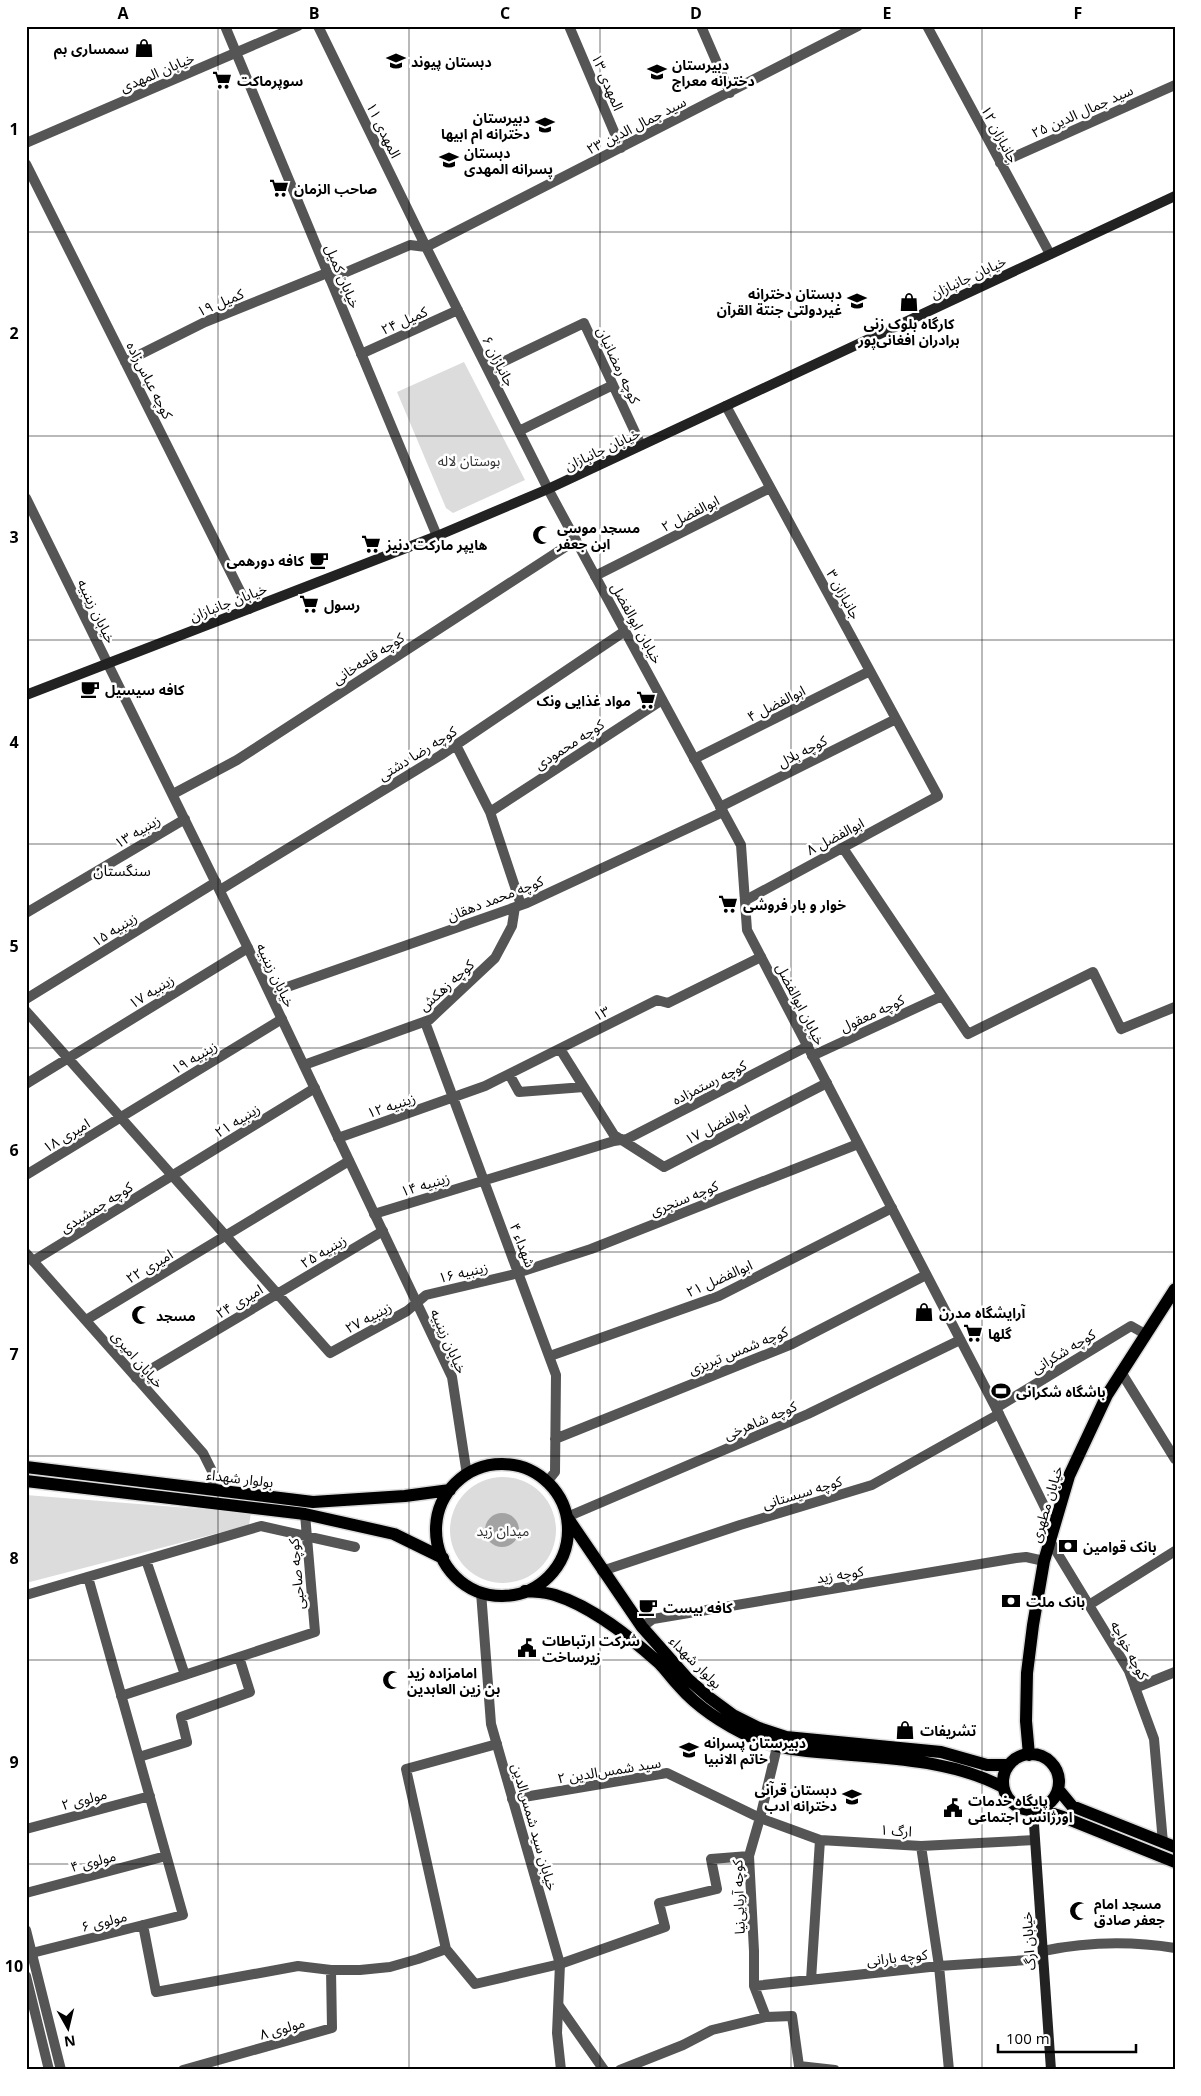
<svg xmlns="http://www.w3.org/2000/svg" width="1201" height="2096" font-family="'Open Sans','Noto Sans Arabic',sans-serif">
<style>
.green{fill:#dcdcdc}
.water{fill:#a3a3a3}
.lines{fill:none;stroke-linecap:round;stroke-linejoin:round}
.primary-casing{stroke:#dbdbdb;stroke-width:15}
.minor{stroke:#555;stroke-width:10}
.tertiary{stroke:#555;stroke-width:10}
.secondary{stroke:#222;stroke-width:10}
.primary{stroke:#000;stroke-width:12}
.grid{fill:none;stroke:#000;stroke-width:1;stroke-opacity:0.55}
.labels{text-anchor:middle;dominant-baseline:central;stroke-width:5;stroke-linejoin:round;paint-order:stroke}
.poi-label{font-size:14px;font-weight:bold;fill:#000;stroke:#fff;text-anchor:start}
.street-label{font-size:14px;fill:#000;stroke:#fff}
.park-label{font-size:14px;fill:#333;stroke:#fff}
.neighbourhood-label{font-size:15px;fill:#000;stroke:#fff}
.neatline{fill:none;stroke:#000;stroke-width:2}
.grid-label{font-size:16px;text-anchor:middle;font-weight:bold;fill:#000}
</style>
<rect width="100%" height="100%" fill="#fff"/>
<path class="green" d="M464,362l61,118 -72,33 -7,-5 -49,-116z
M450 1530a53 53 0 1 1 106 0a53 53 0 1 1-106 0Z
M26,1495l225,18 -2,12 -223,58z"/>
<path class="water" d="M485 1530a17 17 0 1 1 34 0a17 17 0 1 1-34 0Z"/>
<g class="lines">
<g class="primary-casing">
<path id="primary" d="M436 1530a66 66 0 1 1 132 0a66 66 0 1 1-132 0Z
M26,1467l287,35 92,-6 45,-6
M26,1481l279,33 89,20 49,24
M567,1517l75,110 46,52 22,19 23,17 26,13 27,9 155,15 46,13h22
M525,1591c10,1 21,1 30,4 38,12 75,42 104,68 7,7 13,16 20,23 20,23 46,39 74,52 24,11 50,13 77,15 59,6 120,6 173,34
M1003 1782a28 28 0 1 1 56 0a28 28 0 1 1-56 0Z
M1029,1755l-3,-34 1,-48 6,-48 11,-64 25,-85 38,-81 68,-106
M1058,1789l14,17 103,41
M1038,1809l25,8 112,45"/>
</g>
<path class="minor" d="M318,26l108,221 122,242
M569,26l52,122
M701,26l29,67
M927,26l123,228
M1000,163l175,-78
M26,164l223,445
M426,247l432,-221
M330,279l80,-34 16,2
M361,354l97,-44
M125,362l80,-40 122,-49
M488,369l96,-46 57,122
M726,406l212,390 -192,104
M519,431l94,-46
M595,576l175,-88
M456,745l34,67 31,93
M694,759l176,-88
M173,794l64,-34 339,-220
M720,807l176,-88
M490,812l172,-112
M843,848l125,186 125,-62 28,57 54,-22
M220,890l221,-135 184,-124
M270,993l257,-90 196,-91
M26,999l190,-117
M26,1011l304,342 77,-42 19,-16 85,-20 80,-26 267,-105
M425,1022l131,353 -1,97 -8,10
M560,1049l54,86 50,32 163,-84
M812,1056l130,-60
M304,1065l125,-45 66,-62 17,-32 3,-19
M509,1074l10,18 65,-5
M26,1084l222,-136
M338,1138l147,-52 172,-86 11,3 93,-46
M26,1175l256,-156
M374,1214l240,-73 13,-2 181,-93
M33,1261l282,-173
M86,1320l263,-159
M550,1356l169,-60 173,-88
M1121,1372l54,87
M136,1378l247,-147
M996,1408l135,-82 14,8
M555,1439l237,-95 134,-69
M567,1517l241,-103 152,-74
M1050,1541l79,130 25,68 9,104
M146,1560l39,115
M602,1571l138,-46 132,-40 127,-71
M26,1595l235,-69 94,21
M1089,1605l86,-54
M642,1627l11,-8 363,-61 10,-1 18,4
M1135,1688l40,-16
M121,1696l194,-64 -10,-118
M497,1744l-91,25 40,180 29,35 85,-20 105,-37 -6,-24 58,-14 -6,-30 38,-3
M139,1757l48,-15 -6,-25 69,-25 -11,-35
M512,1799l155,-26 93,45 60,22 101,6 114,-6
M26,1829l124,-33
M921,1846l18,120 10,104
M26,1893l140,-37
M143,1925l13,67 142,-26 33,4h29l30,-3 28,-8 28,-10
M1043,1951c43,-9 88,-10 132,-3
M32,1953l151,-38 -95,-338
M811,1980l9,-140
M754,1986l185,-20 104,-7
M559,2006l45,64
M766,2017l-12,-31v-35l-5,-95 11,-38 17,-71
M183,2070l149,-42 -1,-58
M620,2070l63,-25 29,-15 54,-13 26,-1 7,50 36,4"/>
<path class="tertiary" d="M225,26l212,510
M26,143l272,-117
M548,489l193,356 6,85 252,484 55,112
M26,498l222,450 204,429 15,98
M26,913l159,-94
M26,1253l177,200 11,22 -2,14
M481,1592l10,132 69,240 -3,69 4,37
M26,1930l35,140
M26,1976l23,94"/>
<path class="secondary" d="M26,695l411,-159 111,-47 627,-293
M1033,1810l18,260"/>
<use href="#primary" class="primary"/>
</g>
<path class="grid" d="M218,26v2044M409,26v2044M600,26v2044M791,26v2044M982,26v2044M26,232h1149M26,436h1149M26,640h1149M26,844h1149M26,1048h1149M26,1252h1149M26,1456h1149M26,1660h1149M26,1864h1149"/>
<defs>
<g id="shop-bare" transform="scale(1.5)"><path d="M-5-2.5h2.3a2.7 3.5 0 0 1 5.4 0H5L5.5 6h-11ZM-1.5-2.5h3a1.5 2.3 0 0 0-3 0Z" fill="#000" stroke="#fff" stroke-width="2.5" paint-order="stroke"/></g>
<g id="school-bare" transform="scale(1.5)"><path d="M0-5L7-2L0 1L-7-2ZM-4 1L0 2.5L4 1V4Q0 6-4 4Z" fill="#000" stroke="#fff" stroke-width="2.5" paint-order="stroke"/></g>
<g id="supermarket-bare" transform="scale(1.5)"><path d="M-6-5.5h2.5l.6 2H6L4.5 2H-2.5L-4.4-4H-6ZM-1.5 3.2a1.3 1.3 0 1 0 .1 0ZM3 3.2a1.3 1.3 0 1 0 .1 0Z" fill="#000" stroke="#fff" stroke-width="2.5" paint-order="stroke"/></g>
<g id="mosque-bare" transform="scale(1.5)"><path d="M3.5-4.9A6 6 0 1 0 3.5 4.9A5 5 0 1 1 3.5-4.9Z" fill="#000" stroke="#fff" stroke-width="2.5" paint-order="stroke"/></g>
<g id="cafe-bare" transform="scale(1.5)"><path d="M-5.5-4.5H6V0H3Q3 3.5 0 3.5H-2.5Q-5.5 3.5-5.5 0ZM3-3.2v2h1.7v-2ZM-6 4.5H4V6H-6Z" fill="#000" stroke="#fff" stroke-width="2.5" paint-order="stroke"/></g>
<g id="stadium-bare" transform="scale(1.5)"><path d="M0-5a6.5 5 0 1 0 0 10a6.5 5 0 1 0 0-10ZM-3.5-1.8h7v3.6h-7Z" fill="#000" stroke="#fff" stroke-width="2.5" paint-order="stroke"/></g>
<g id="bank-bare" transform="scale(1.5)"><path d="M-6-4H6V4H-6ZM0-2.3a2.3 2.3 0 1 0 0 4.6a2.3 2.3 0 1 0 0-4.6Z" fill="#000" stroke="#fff" stroke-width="2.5" paint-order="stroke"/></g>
<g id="civic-bare" transform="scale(1.5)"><path d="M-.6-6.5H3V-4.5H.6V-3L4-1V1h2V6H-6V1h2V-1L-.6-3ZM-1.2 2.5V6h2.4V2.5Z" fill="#000" stroke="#fff" stroke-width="2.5" paint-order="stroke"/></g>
</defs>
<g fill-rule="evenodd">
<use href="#shop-bare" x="144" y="48"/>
<use href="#school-bare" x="396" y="61"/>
<use href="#school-bare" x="657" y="72"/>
<use href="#supermarket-bare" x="222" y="80"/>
<use href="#school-bare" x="545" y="125"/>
<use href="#school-bare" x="449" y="160"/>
<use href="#supermarket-bare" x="279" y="188"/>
<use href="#school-bare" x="857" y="301"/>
<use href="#shop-bare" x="909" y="302"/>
<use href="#mosque-bare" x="542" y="535"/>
<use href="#supermarket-bare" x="371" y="544"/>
<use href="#cafe-bare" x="319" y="560"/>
<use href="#supermarket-bare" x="309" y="604"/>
<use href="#cafe-bare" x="90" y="689"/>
<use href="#supermarket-bare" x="646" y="700"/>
<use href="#supermarket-bare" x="728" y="904"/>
<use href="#shop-bare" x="924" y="1312"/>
<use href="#mosque-bare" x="141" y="1315"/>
<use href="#supermarket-bare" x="973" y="1333"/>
<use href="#stadium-bare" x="1001" y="1391"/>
<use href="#bank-bare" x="1068" y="1546"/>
<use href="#bank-bare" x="1011" y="1601"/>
<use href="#cafe-bare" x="648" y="1607"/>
<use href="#civic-bare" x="527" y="1648"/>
<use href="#mosque-bare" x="392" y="1680"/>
<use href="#shop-bare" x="905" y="1730"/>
<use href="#school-bare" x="689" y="1750"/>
<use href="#school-bare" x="852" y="1797"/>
<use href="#civic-bare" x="953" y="1808"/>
<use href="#mosque-bare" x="1079" y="1911"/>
</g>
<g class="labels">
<g class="poi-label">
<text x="129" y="48" text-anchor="end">سمساری بم</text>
<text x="411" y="61">دبستان پیوند</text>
<text x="672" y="64">دبیرستان<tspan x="672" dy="16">دخترانه معراج</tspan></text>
<text x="237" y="80">سوپرماکت</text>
<text x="530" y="117" text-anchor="end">دبیرستان<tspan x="530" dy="16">دخترانه ام ابیها</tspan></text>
<text x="464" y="152">دبستان<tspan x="464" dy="16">پسرانه المهدی</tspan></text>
<text x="294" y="188">صاحب الزمان</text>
<text x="842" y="293" text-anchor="end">دبستان دخترانه<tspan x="842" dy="16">غیردولتی جنتة القرآن</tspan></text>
<text x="909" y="323" text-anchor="middle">کارگاه بلوک زنی<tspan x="909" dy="16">برادران افغانی‌پور</tspan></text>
<text x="557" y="527">مسجد موسی<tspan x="557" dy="16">ابن جعفر</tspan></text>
<text x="386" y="544">هایپر مارکت دنیز</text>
<text x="304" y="560" text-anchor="end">کافه دورهمی</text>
<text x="324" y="604">رسول</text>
<text x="105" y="689">کافه سیسیل</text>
<text x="631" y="700" text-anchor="end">مواد غذایی ونک</text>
<text x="743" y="904">خوار و بار فروشی</text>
<text x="939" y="1312">آرایشگاه مدرن</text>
<text x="156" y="1315">مسجد</text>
<text x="988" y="1333">گلها</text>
<text x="1016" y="1391">باشگاه شکرانی</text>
<text x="1083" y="1546">بانک قوامین</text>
<text x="1026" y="1601">بانک ملت</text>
<text x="663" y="1607">کافه بیست</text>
<text x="542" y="1640">شرکت ارتباطات<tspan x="542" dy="16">زیرساخت</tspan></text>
<text x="407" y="1672">امامزاده زید<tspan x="407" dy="16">بن زین العابدین</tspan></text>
<text x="920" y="1730">تشریفات</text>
<text x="704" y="1742">دبیرستان پسرانه<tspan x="704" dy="16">خاتم الانبیا</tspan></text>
<text x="837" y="1789" text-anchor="end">دبستان قرآنی<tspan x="837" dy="16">دخترانه ادب</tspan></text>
<text x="968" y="1800">پایگاه خدمات<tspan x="968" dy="16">اورژانس اجتماعی</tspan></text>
<text x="1094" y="1903">مسجد امام<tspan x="1094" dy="16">جعفر صادق</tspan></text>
</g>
<g class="street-label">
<text transform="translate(157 72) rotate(-23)">خیابان المهدی</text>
<text transform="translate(608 82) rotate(67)">المهدی ۱۳</text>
<text transform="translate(1082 111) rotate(-24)">سید جمال الدین ۲۵</text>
<text transform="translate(636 125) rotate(-27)">سید جمال الدین ۲۳</text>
<text transform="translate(384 130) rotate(64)">المهدی ۱۱</text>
<text transform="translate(1000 134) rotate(62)">جانبازان ۱۲</text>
<text transform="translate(343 276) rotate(67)">خیابان کمیل</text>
<text transform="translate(968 277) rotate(-25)">خیابان جانبازان</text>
<text transform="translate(220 302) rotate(-23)">کمیل ۱۹</text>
<text transform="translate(404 320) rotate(-24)">کمیل ۲۴</text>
<text transform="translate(499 361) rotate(63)">جانبازان ۶</text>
<text transform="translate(619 365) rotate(65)">کوچه رمضانیان</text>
<text transform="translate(150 380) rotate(63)">کوچه عباس‌زاده</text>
<text transform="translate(602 449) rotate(-25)">خیابان جانبازان</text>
<text transform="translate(690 513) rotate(-27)">ابوالفضل ۲</text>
<text transform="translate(844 594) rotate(61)">جانبازان ۳</text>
<text transform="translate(228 602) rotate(-21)">خیابان جانبازان</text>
<text transform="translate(97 611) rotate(64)">خیابان زینبیه</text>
<text transform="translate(637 623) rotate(61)">خیابان ابوالفضل</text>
<text transform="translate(368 658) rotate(-33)">کوچه قلعه‌خانی</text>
<text transform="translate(776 703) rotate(-27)">ابوالفضل ۴</text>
<text transform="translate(569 744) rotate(-33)">کوچه محمودی</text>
<text transform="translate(802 751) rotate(-27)">کوچه بلال</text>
<text transform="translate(417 753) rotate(-32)">کوچه رضا دشتی</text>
<text transform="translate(137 831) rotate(-31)">زینبیه ۱۳</text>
<text transform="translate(835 836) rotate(-28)">ابوالفضل ۸</text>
<text transform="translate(495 898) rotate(-21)">کوچه محمد دهقان</text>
<text transform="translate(114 929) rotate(-32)">زینبیه ۱۵</text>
<text transform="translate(276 975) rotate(64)">خیابان زینبیه</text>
<text transform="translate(446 985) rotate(-42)">کوچه زهکش</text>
<text transform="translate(151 991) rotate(-32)">زینبیه ۱۷</text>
<text transform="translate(801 1004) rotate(63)">خیابان ابوالفضل</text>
<text transform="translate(601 1013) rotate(-26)">۱۳</text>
<text transform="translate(872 1013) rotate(-25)">کوچه معقول</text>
<text transform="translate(194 1057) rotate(-31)">زینبیه ۱۹</text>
<text transform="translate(709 1082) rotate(-27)">کوچه رستمزاده</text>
<text transform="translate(391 1105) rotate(-19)">زینبیه ۱۲</text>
<text transform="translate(237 1120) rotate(-32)">زینبیه ۲۱</text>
<text transform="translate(717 1124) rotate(-27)">ابوالفضل ۱۷</text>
<text transform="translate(66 1135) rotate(-31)">امیری ۱۸</text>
<text transform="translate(425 1184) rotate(-17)">زینبیه ۱۴</text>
<text transform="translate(684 1198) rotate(-22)">کوچه سنجری</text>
<text transform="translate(96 1207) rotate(-32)">کوچه جمشیدی</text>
<text transform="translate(523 1245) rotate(69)">شهداء ۴</text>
<text transform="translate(323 1251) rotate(-31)">زینبیه ۲۵</text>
<text transform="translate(149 1266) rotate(-31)">امیری ۲۲</text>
<text transform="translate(463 1272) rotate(-13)">زینبیه ۱۶</text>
<text transform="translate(719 1278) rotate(-24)">ابوالفضل ۲۱</text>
<text transform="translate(239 1301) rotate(-31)">امیری ۲۴</text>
<text transform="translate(368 1317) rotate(-28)">زینبیه ۲۷</text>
<text transform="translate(449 1341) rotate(66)">خیابان زینبیه</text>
<text transform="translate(738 1350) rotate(-22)">کوچه شمس تبریزی</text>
<text transform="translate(1063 1351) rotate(-31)">کوچه شکرانی</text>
<text transform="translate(138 1359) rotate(49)">خیابان امیری</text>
<text transform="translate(760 1420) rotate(-23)">کوچه شاهرخی</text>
<text transform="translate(240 1478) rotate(7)">بولوار شهداء</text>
<text transform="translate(802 1492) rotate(-17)">کوچه سیستانی</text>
<text transform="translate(1046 1504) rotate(-73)">خیابان مطهری</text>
<text transform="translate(296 1574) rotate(-95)">کوچه صاحبی</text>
<text transform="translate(840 1574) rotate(-9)">کوچه زید</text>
<text transform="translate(1130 1650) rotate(62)">کوچه خواجه</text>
<text transform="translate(696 1662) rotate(45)">بولوار شهداء</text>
<text transform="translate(609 1770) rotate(-9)">سید شمس‌الدین ۲</text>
<text transform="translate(84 1799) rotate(-15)">مولوی ۲</text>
<text transform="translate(535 1827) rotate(74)">خیابان سید شمس‌الدین</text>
<text transform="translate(896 1830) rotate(4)">ارگ ۱</text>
<text transform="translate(93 1861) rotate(-15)">مولوی ۴</text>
<text transform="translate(738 1897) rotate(-92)">کوچه آریایی‌نیا</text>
<text transform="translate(104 1921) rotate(-14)">مولوی ۶</text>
<text transform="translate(1028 1941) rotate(-94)">خیابان ارگ</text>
<text transform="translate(897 1957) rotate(-6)">کوچه بارانی</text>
<text transform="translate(282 2028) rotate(-16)">مولوی ۸</text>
</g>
<g class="park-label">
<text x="469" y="460">بوستان لاله</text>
<text x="503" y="1530">میدان زید</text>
</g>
<g class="neighbourhood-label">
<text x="122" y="870">سنگستان</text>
</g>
</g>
<rect width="1201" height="2096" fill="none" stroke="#ffffff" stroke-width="55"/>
<g transform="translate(68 2028) rotate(172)" stroke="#ffffff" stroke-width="4" paint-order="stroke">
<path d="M0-4L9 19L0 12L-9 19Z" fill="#000000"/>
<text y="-8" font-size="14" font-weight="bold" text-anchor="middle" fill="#000000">N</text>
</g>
<path d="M998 2044v8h138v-8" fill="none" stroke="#000000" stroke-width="2.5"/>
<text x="1006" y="2044" font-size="15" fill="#000000" stroke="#ffffff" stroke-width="4" paint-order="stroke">100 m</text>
<rect x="28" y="28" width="1146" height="2040" class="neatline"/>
<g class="grid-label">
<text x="123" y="19">A</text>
<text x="314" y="19">B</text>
<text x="505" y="19">C</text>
<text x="696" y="19">D</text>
<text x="887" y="19">E</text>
<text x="1078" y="19">F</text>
<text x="14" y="135">1</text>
<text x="14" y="339">2</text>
<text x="14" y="543">3</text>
<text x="14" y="748">4</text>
<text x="14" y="952">5</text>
<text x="14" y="1156">6</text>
<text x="14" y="1360">7</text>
<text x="14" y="1564">8</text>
<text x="14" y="1768">9</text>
<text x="14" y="1972">10</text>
</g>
</svg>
